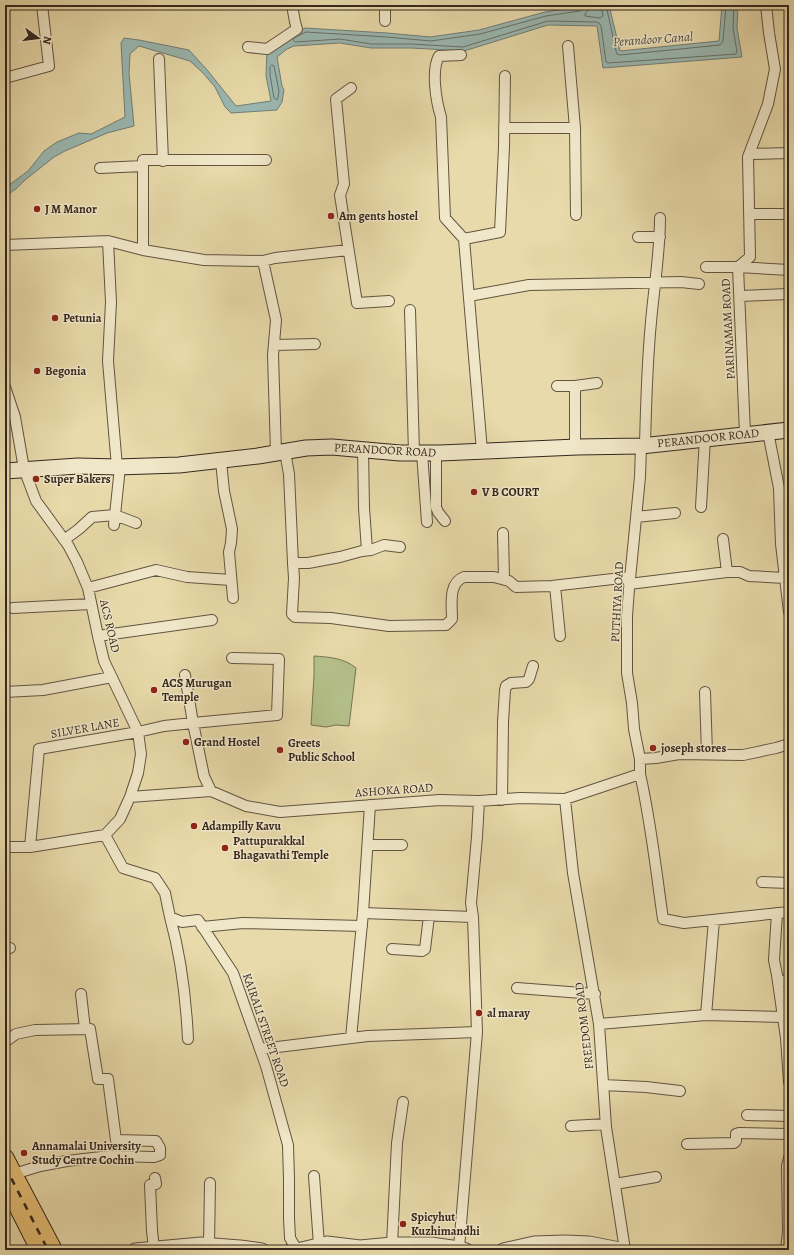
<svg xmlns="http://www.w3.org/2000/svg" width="794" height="1255" font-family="Alegreya,serif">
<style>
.green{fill:#b5c08a;stroke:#757454}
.water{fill:#9ab8b2;stroke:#727e77}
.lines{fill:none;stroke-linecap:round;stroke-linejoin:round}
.shore{stroke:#687068;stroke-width:1}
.minor-casing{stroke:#625442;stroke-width:12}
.tertiary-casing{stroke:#625442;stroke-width:15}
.secondary-casing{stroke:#35271f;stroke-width:17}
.primary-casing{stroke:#35271f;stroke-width:18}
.minor{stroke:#f0e7c8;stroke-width:10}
.tertiary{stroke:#f0e7c8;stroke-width:13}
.secondary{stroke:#f0e7c8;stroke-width:15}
.primary{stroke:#e4bd75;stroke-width:16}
.rail{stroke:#35271f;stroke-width:2.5;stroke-dasharray:7 7;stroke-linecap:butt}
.poi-dot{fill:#8f2418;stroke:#f0e7c8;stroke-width:1.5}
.labels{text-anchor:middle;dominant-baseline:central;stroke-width:3;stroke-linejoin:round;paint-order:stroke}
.poi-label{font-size:12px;font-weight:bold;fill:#35271f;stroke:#f0e7c8;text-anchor:start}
.street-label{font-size:12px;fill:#35271f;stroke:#f0e7c8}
.water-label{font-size:13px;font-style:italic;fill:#4e4b44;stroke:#f0e7c8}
</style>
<rect width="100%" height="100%" fill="#e8daaa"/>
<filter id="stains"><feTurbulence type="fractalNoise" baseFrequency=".005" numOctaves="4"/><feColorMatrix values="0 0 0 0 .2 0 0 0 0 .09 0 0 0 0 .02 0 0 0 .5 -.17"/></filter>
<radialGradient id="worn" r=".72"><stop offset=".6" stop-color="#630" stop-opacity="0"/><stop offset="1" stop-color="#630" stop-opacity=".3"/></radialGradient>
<path class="green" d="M314,656c15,1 30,2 42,12l-7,58 -13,-1 -10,2 -15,-2 3,-49z"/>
<path class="water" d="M593,5h16l11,46 99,-10 3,-36h16l-1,23 5,29 -139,11 -6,-42 -49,-1 -84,26 -53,-3h-40l-31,-5 -46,3 -7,3 -10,8 5,29 2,4 -2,12 -5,8 -46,3 -6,-6 -10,-20 -12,-14 -13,-12 -51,-15 -9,8 -1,19 5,53 -27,7 -42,18 -11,6 -29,23 -9,9 -11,7v-8l23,-17 16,-20 13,-9 22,-9 12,1 34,-17 -4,-74 3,-5 15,2 50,10 19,21 28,35 35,-5 -5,-25 1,-25 38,-23 82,5 43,4 49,-7 66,-18z"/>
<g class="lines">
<path class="shore" d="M584,5l-1,4 -3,2 -34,5 -66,18 -49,7 -44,-4 -81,-5 -12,6 -1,2 2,2 45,-3 31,5h40l52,3 85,-26 48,1 3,1 2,3 5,36 2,1 128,-9 1,-2 -4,-24 1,-23
M589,5l-1,5 -3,4v2l15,2 3,-2 -2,-11
M606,5l10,46 1,3 3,1 100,-10 3,-4 3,-36
M272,65l2,1 5,25 -1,7 -1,2 -3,-2 -4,-23v-8z"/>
<g class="minor-casing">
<path id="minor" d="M385,5v16
M568,46l7,82 1,87
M248,47l19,2 30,-20 -2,-7 -3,-17
M461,55l-22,1c-8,14 -3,45 2,61l4,101 19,21 18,212
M159,59l4,102
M5,78l44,-12 -7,-61
M351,88l-15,11 8,85 -4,11 17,108 32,-2
M504,128h71
M749,154l40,-1
M100,168l43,-2
M749,214h40
M638,237h22
M464,239l36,-7 4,-85 1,-71
M108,241l3,61 -3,59 9,106
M5,245l103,-4 35,9 61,10 59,1 12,-3 73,-8
M143,250v-90h123
M263,261l13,59 -3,35 3,97
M706,267h32l51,3
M469,296l60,-11 152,-3 18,2
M740,296l49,-2
M410,310l4,143
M274,345l41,-1
M557,386h18l22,-3
M5,387l10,30 9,52 12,32 32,44 9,17 11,26 10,48 6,25 34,71 3,22 -3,19 -8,24
M768,432l11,56 2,56 8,68
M745,434l-7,-167 12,-10 -2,-100 20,-53 7,-35 -6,-36 -3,-28
M645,445c1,-41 2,-82 6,-123 3,-35 9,-69 9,-104
M575,447v-61
M363,450l1,58 3,42
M285,452l4,22 4,89 1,15 -2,36 3,3 36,1 58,8 57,-1 6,-6c0,-14 -4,-36 12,-42h30l15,4 7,6 36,-1 78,-9
M422,453l5,69
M436,453v54l2,5 7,9
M221,461l3,30 8,38 -1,14 -2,9 4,46
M701,507l4,-69
M636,517l39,-4
M114,525l6,-58
M503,533l1,46
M723,539l4,33
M64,540l15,-11 13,-12 23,-2 21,8
M293,563h15l32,-6 22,-6 9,-1 13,-5 16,2
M629,584l98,-12h13l9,4 36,2
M555,586l5,50
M88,588l68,-18 31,7 44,3
M13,608l78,-4
M98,636l114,-16
M185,675l8,48 84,-8 2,-56 -47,-1
M5,692l38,-2 69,-13
M705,692l2,62
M640,759l-6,-30 -2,-26 -5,-30v-57l2,-27 11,-112 1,-31
M640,774c11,48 16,97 23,145l21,4 105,-11
M565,799l8,74 26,151 7,103 19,123
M502,800l1,-78 2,-32 1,-4 5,-3 15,-1 3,-3 4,-13
M105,835l18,33 32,10 10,15 5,24 12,5 16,-2 35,53 33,93 22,79 1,34v39l1,20 7,12
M368,845h34
M5,847h25l75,-12 15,-16 10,-22 81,-6 35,15 34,6 160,-12 39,1 41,-3 45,1 75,-25v-15l16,-1 23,-4 64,1 33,-7 13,-4
M30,847l9,-98 99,-17 26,-6 29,-3 11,53 7,15
M762,882l27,1
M363,913l110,4 4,115 -18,216
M777,913l-3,47 3,15 9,63 3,44
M170,917c11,40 16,80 18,122
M473,917l-2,-14 6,-66 2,-36
M202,927l41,-4 119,3
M5,948h5
M392,949l30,2 3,-2 4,-33
M778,980l11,1
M517,988l78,6
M81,994l4,35
M706,1015l8,-95
M599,1024l107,-9 77,2
M351,1038l12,-125 7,-108
M5,1042l11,-8 19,-4 55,-1 8,50h10l8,61 40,1 4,7v7l-6,2 -44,-1 -43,5 -27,5 -26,8
M261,1049l107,-13 109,-4
M603,1085l43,2 34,4
M747,1115l42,1
M571,1126l35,-2
M687,1144l47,-1 2,-2v-7l3,-1 50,1
M314,1176l5,69
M615,1184l41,-7
M209,1244l1,-61
M392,1244l5,-101 6,-41
M154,1248l-2,-17 -2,-46 6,-1 -1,-6
M786,1250l2,-18 -1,-66 2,-8"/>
</g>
<g class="tertiary-casing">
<path id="tertiary" d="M135,1250l66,-6 39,3 22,3
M291,1250h6l30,-7 33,4 32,-3h39l28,4 7,2
M503,1250l31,-7 31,-1 24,1 36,7"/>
</g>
<g class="secondary-casing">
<path id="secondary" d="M5,471l73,-5 39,1 62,-2 79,-9 48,-8 26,-1 68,6h40l137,-6 64,-1 148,-16"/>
</g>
<g class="primary-casing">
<path id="primary" d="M5,1157l49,93
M5,1183l34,67"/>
</g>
<use href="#minor" class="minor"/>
<use href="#tertiary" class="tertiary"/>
<use href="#secondary" class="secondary"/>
<use href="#primary" class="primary"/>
<path class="rail" d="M5,1166l43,84"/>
</g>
<g class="poi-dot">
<circle cx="37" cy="209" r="4"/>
<circle cx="331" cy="216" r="4"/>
<circle cx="55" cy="318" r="4"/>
<circle cx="37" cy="371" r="4"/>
<circle cx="36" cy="479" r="4"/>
<circle cx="474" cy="492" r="4"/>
<circle cx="154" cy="690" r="4"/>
<circle cx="186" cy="742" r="4"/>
<circle cx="653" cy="748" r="4"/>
<circle cx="280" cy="750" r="4"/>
<circle cx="194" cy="826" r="4"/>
<circle cx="225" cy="848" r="4"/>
<circle cx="479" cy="1013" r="4"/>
<circle cx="24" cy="1153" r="4"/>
<circle cx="403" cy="1224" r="4"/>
</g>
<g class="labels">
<g class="poi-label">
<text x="45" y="209">J M Manor</text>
<text x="339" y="216">Am gents hostel</text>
<text x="63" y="318">Petunia</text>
<text x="45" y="371">Begonia</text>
<text x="44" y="479">Super Bakers</text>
<text x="482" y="492">V B COURT</text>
<text x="162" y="683">ACS Murugan<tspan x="162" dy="14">Temple</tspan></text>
<text x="194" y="742">Grand Hostel</text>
<text x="288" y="743">Greets<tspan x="288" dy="14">Public School</tspan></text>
<text x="661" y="748">joseph stores</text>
<text x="202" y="826">Adampilly Kavu</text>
<text x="233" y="841">Pattupurakkal<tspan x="233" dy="14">Bhagavathi Temple</tspan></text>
<text x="487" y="1013">al maray</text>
<text x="32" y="1146">Annamalai University<tspan x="32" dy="14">Study Centre Cochin</tspan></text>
<text x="411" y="1217">Spicyhut<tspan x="411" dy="14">Kuzhimandhi</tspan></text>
</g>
<g class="street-label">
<text transform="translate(728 329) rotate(-93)">PARINAMAM ROAD</text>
<text transform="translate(708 438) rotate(-6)">PERANDOOR ROAD</text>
<text transform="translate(385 450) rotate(3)">PERANDOOR ROAD</text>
<text transform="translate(617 602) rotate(-87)">PUTHIYA ROAD</text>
<text transform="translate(110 626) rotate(77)">ACS ROAD</text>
<text transform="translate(85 728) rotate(-10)">SILVER LANE</text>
<text transform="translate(394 790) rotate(-4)">ASHOKA ROAD</text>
<text transform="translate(584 1026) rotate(-97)">FREEDOM ROAD</text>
<text transform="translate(266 1030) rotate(71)">KAIRALI STREET ROAD</text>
</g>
<g class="water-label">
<text transform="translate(653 39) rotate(-4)">Perandoor Canal</text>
</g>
</g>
<rect width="794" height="1255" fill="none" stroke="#e8daaa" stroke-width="20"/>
<rect x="6" y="6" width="782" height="1243" fill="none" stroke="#35271f" stroke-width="2"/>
<rect x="10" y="10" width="774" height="1235" fill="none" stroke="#35271f"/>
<g transform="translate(38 38) rotate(104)" stroke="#f0e7c8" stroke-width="3" paint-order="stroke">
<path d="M0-3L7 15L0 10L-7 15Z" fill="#35271f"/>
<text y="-6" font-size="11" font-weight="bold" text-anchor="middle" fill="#35271f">N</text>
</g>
<rect width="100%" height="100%" filter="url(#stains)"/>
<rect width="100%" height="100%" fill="url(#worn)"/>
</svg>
